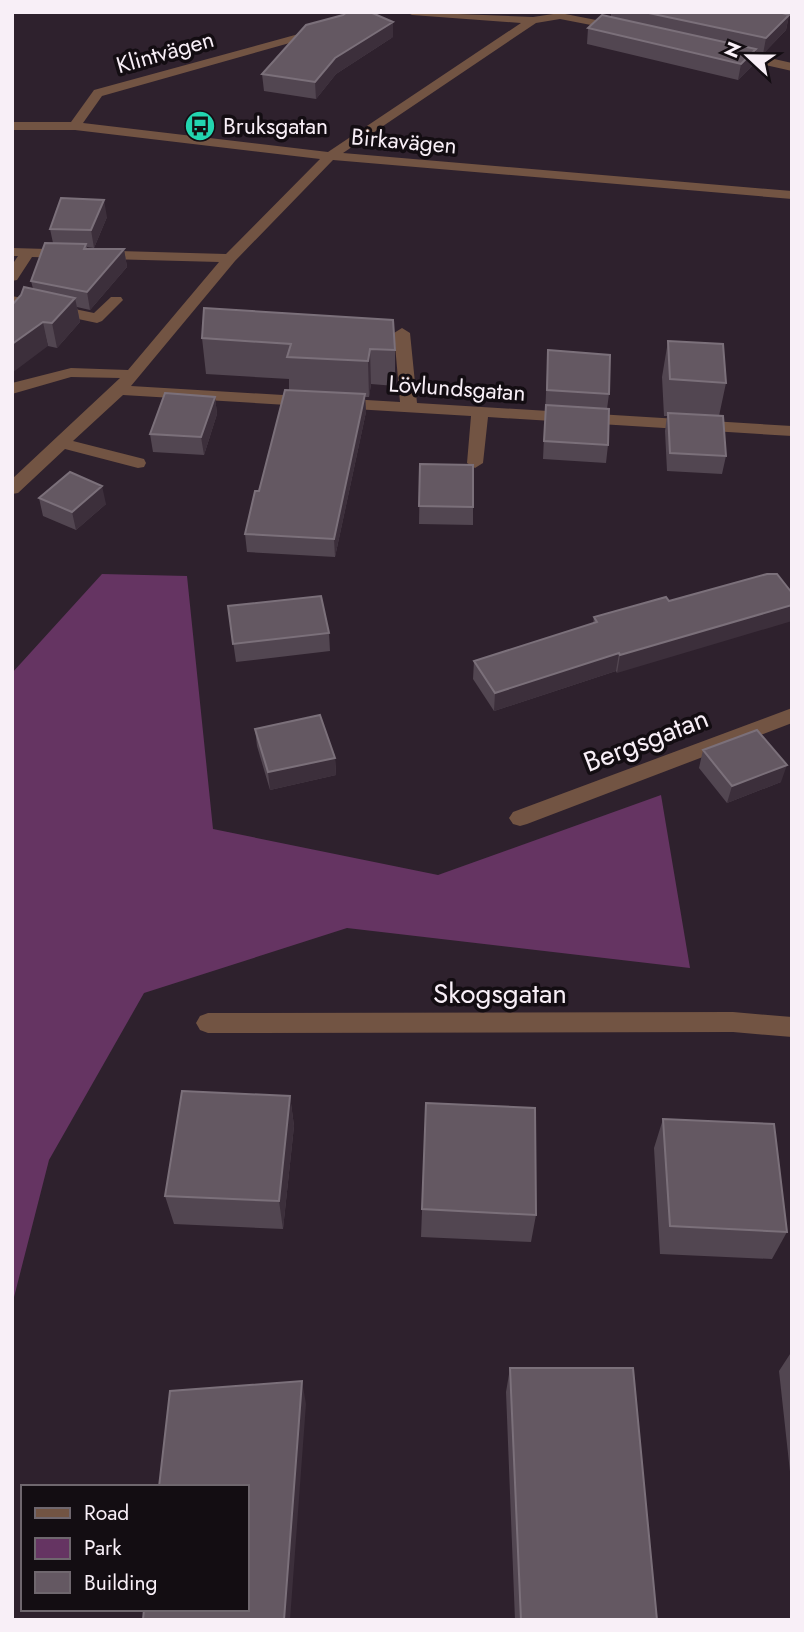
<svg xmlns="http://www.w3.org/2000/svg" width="804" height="1632" font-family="Jost,sans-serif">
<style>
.green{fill:#653462}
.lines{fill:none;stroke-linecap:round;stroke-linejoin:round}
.minor{fill:#725443;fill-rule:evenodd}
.wall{fill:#524651}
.shaded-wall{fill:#3c2f3b}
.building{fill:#645862;stroke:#7b707a;stroke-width:2}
.labels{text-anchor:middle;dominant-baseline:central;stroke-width:7;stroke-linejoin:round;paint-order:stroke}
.far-street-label{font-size:23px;fill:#f8eff7;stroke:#130d12}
.far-poi-label{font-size:23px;fill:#f8eff7;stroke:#130d12;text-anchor:start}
.street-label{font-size:28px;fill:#f8eff7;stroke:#130d12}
</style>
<rect width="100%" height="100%" fill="#2e212d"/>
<path class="green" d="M102,574l85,2 26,253 225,46 223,-80 29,173 -343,-40 -203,65 -95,167 -37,145v-632z"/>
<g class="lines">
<path class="minor" d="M351,12h14l-22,16 -241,68 -19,27 245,29 193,-129 -109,-8 -6,-3 127,5 27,-4 62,12 6,3 -6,3 -62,-12 -24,4 -193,130 449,38v8l-459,-39 -98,101 -104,125 269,16 -6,-69 8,-5 8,5 7,70 375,23v10l-304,-19 -5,46 -8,5 -8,-5 4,-47 -348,-21 -50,46 71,18 2,4 -2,4 -6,1 -73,-19 -47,44 -6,1v-15l108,-101 -49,-1 -59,17v-11l59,-15 57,2 91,-108 -187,-5 -15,23 -5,1v-16l6,-9h-6v-8l214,6 94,-95 -245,-29h-63v-8h59l23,-32 241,-66z
M726,48l66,15v8l-70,-16 -2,-3z
M12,296l82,17 17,-16h10l2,3 -21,21 -5,2 -85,-18z
M792,708v15l-265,101 -7,2 -7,-2 -4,-6 4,-6z
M733,1012l59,5v20l-59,-5 -525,1 -8,-3 -4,-7 4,-7 8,-3z"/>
</g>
<path class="wall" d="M611,12h168l10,3 -3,15 -23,24 -8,-2 -2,13 -15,15 -151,-36 1,-16 23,-11z
M393,37l-57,37 -20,25 -52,-8 -2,-17z
M107,217l-13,31 -7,-1v2h37l3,18 -37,43 -13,-3 3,15 -23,26 -9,-2 -17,-65 22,-38 -3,-14z
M202,338l193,12v36l-24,-2 -2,13h-4l1,15 -31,145 -88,-5 -2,-18 44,-144v-11l-83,-5z
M668,341l58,42 -7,33 7,40 -4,18 -55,-3 -2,-40 2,-15h-3l-2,-39z
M548,350l61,44 -2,15 1,36 -2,18 -63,-4z
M215,397l2,17 -13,41 -51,-3 -3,-18z
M420,464l53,43v18l-54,-1z
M39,498l67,6 -30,26 -33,-14z
M666,597l-49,76 -1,-2 -122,40 -21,-32 1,-18 119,-37 1,-7z
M228,606l101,27 1,18 -94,11z
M255,729l80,29 1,17 -66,15 -13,-44z
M703,750l78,32 -54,21 -28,-35z
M290,1096l4,30 -11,103 -109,-5 -9,-28z
M426,1103l110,112 -5,27 -110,-5z
M663,1119l124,113 -15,27 -112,-5 -6,-106z
M792,1351v139l-13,-119z
M510,1368l147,252h-142l-9,-228z"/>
<path class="shaded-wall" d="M789,15l-3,15 -23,24 3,-16z
M393,22v15l-57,37 -20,25 -1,-17 20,-24z
M756,49l-3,16 -15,15 3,-16z
M104,200l3,17 -13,31 -3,-18z
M124,249l3,18 -37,43 -3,-18z
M75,298l5,24 -23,26 -5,-25z
M43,322l5,24 -36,27v-29z
M370,349l1,35 -2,13 -1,-36z
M365,394l1,18 -31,145 -1,-18z
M215,397l2,17 -13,41 -3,-18z
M102,486l4,18 -30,26 -4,-18z
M792,605v16l-175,52 3,-18z
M619,653l-3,18 -122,40 1,-18z
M335,758l1,17 -66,15 -2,-18z
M787,765l-6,17 -54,21 5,-17z
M290,1096l4,30 -11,103 -4,-28z
M302,1381l4,23 -16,216h-6z"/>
<path class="building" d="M347,12h23l23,10 -58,36 -20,24 -53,-8 44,-49 37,-10z
M644,12h135l10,3 -23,23z
M602,15l154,34 -15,15 -153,-36z
M61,198l43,2 -13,30 -41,-1z
M45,243l41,1 -2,5h40l-37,43 -56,-11z
M24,287l51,11 -23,25 -9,-1 -31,22v-39l9,-10z
M204,308l189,12 2,30 -25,-1 -2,12 -81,-4 4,-13 -89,-6z
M668,341l55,3 3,39 -56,-4z
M548,350l62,5 -1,39 -62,-4z
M285,390l80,4 -31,145 -89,-5 10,-43h4z
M165,393l50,4 -14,40 -51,-3z
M546,405l63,4 -1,36 -64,-4z
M668,413l55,3 3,40 -56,-3z
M420,464l53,1v42l-54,-1z
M70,472l32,14 -30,26 -33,-14z
M767,574h10l15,19v12l-172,50 -1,-2 -124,40 -21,-32 123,-39 -3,-5 72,-20 3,4z
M321,596l8,37 -96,11 -5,-38z
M320,715l15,43 -67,14 -13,-43z
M757,730l30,35 -55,21 -29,-36z
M182,1091l108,5 -11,105 -114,-5z
M426,1103l109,5 1,107 -114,-6z
M663,1119l111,5 13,108 -117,-6z
M510,1368h123l24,252h-136z
M302,1381l-18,239h-141l1,-11h103v-122h-88l11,-96z"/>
<defs>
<g id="bus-disc" transform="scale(1.575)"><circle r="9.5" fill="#23d5af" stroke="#130d12"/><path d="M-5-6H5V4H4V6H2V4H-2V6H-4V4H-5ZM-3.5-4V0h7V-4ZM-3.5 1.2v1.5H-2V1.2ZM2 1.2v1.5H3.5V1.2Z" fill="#111"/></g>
</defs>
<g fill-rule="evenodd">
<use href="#bus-disc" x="200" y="126"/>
</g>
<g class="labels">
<g class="far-street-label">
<text transform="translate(165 52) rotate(-16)">Klintvägen</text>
<text transform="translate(404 141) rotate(5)">Birkavägen</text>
<text transform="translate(457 388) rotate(4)">Lövlundsgatan</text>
</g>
<g class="far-poi-label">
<text x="223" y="126">Bruksgatan</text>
</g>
<g class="street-label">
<text transform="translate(646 740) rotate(-21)">Bergsgatan</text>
<text x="500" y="993">Skogsgatan</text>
</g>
</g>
<rect width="804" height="1632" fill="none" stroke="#f8eff7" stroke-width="28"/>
<rect x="21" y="1485" width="228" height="126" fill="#130d12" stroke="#6f676e" stroke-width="2"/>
<rect x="35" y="1508" width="35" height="10" fill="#725443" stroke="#6f676e" stroke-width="2"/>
<text x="84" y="1520" font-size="21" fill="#f8eff7">Road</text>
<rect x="35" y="1538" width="35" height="21" fill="#653462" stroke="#6f676e" stroke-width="2"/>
<text x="84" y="1555" font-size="21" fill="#f8eff7">Park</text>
<rect x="35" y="1572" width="35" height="21" fill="#645862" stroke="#6f676e" stroke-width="2"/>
<text x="84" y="1590" font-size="21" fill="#f8eff7">Building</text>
<g transform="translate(748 56) rotate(292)" stroke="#130d12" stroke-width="5" paint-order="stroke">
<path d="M0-5L12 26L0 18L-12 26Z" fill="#f8eff7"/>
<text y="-10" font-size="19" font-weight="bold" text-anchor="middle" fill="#f8eff7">N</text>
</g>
</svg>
